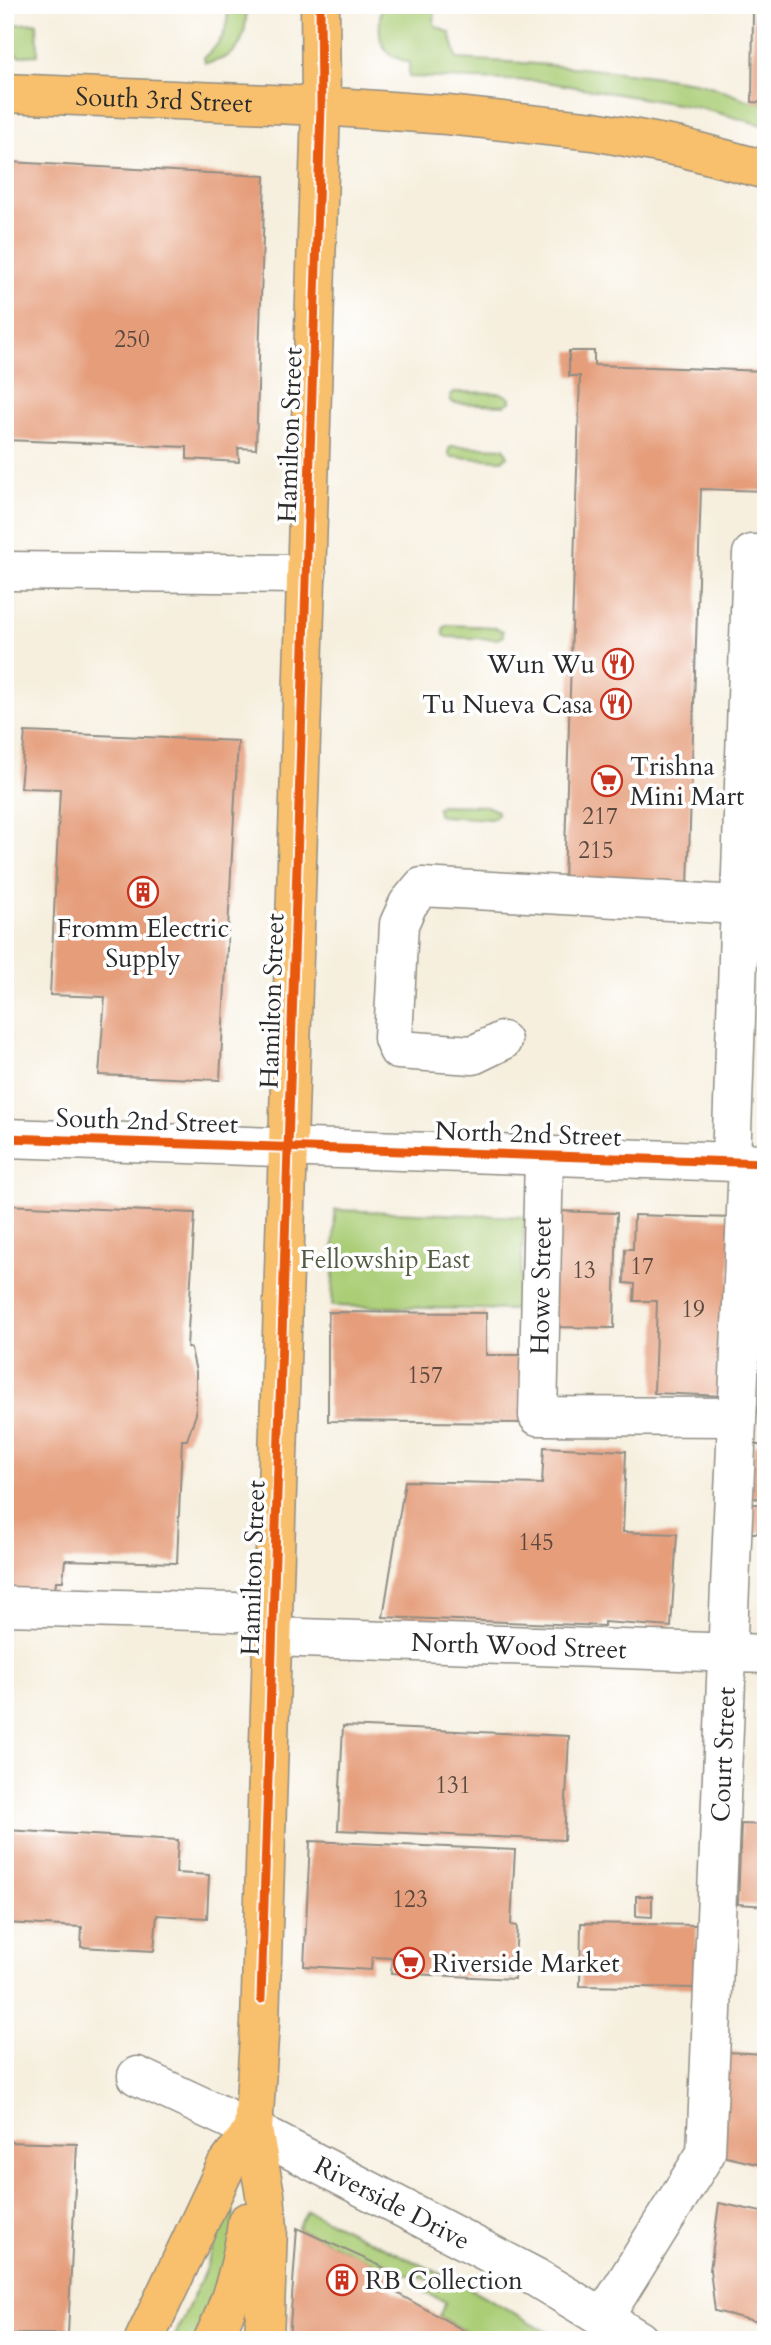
<svg xmlns="http://www.w3.org/2000/svg" width="771" height="2345" font-family="Cardo,serif">
<style>
.green{fill:#aacd76;stroke:#6a7c50;stroke-width:2}
.building{fill:#e59d7a}
.lines{fill:none;stroke-linecap:round;stroke-linejoin:round}
.minor-casing{stroke:#908d84;stroke-width:41}
.major-casing{stroke:#908d84;stroke-width:41}
.minor{stroke:#fff;stroke-width:38}
.major{stroke:#f8bf6c;stroke-width:38}
.cycleway-casing{stroke:#fff;stroke-width:13}
.cycleway{stroke:#e8590c;stroke-width:9}
.labels{text-anchor:middle;dominant-baseline:central;stroke-width:7;stroke-linejoin:round;paint-order:stroke}
.number-label{font-size:23px;fill:#5a483f}
.street-label{font-size:26px;fill:#2b2b2b;stroke:#fff}
.poi-label{font-size:26px;fill:#2b2b2b;stroke:#fff;text-anchor:start}
.park-label{font-size:26px;fill:#515c42;stroke:#fff}
</style>
<rect width="100%" height="100%" fill="#fff"/>
<filter id="ink" filterUnits="userSpaceOnUse"><feTurbulence type="fractalNoise" baseFrequency=".0143" numOctaves="2"/><feDisplacementMap in="SourceGraphic" scale="14" xChannelSelector="R" yChannelSelector="G"/><feConvolveMatrix kernelMatrix="1 2 1 2 8 2 1 2 1" color-interpolation-filters="sRGB"/></filter>
<filter id="wash" filterUnits="userSpaceOnUse"><feTurbulence type="fractalNoise" baseFrequency=".00686" numOctaves="4" result="noise"/><feDisplacementMap in="SourceGraphic" scale="28" xChannelSelector="R" yChannelSelector="G"/><feGaussianBlur stdDeviation="1.57" result="paint"/><feColorMatrix in="noise" values="0 0 0 0 0 0 0 0 0 0 0 0 0 0 0 0 0 1.4 0 .05"/><feComposite in="paint" operator="in"/></filter>
<g filter="url(#wash)">
<rect width="100%" height="100%" fill="#f6efde"/>
<path class="green" d="M228,5h19c-2,33 -4,53 -42,58l-1,-6c20,-16 24,-27 24,-52z
M381,5h54l-1,20 16,8 7,26c79,4 158,11 237,23 26,4 47,20 72,21v23l-66,-18 -160,-27 -131,-4v-15c-34,-9 -30,-26 -28,-57z
M37,23l1,32 -19,1 -9,-4 -2,-6v-9h-3v-12z
M454,392l47,1 9,5v4l-6,3 -50,-2 -3,-2 -1,-6z
M452,446l52,2 4,8 -6,4 -50,-3 -3,-2v-6z
M447,625l47,2 9,4v5l-6,3 -50,-2 -3,-2 -1,-6z
M441,805l46,1 10,5v4l-6,4 -50,-3 -3,-2 -1,-6z
M335,1210l190,7 -7,93 -186,-4z
M307,2211l153,72 103,57h-82l-42,-24 7,-14 -20,-9 5,-13 -39,-9 -95,-43z
M234,2213l-2,36 -38,91h-21l30,-65 23,-60z"/>
<g id="blocks">
<path class="building" d="M753,11h13v92l-14,-1z
M9,162l256,14 -9,273 -18,-1 1,14 -52,-3v-12l-182,-7v-202z
M569,351h25v14l172,6v120l-65,-2 -13,397 -124,-5 16,-505h-11z
M25,732l213,9 -18,339 -121,-5 6,-78 -55,-2 10,-206 -40,-1z
M5,1205l190,8 -8,134 4,2 5,23v42l-9,26h-5l-5,123 -112,-3 -2,21h-7l-1,12 -50,-1z
M554,1211l63,2 -3,115 -64,-1z
M634,1215l98,3 -6,178 -72,-3 3,-92h-23l1,-17 -11,-1 1,-34h8z
M328,1312l158,1v42h36l-1,68 -193,-2z
M753,1445h13v54l-15,-1z
M544,1447l82,4 -3,81 54,2 -6,93 -67,-5v4l-221,-9 22,-136 137,3z
M751,1504h15v29h-16z
M343,1726l226,10 -5,104 -226,-10z
M741,1824l25,1v81l-28,-2z
M5,1830l173,10 -2,33 33,2 -2,43 -50,-3 -3,36 -73,-4 1,-20 -77,-4z
M310,1841l205,9 -4,75 6,1 -3,53 -123,-6 1,-15 -20,-1 -1,13 -67,-4z
M636,1896h16v21l-16,-1z
M581,1923l116,2 -1,63 -116,-2z
M726,2052l40,2v112l-44,-10z
M5,2142l72,2 -9,190h-63z
M719,2203l47,10v111l-51,-13 -5,-41z
M297,2228l95,43 -4,17 93,52 -192,-1z"/>
</g>
</g>
<g filter="url(#ink)">
<use href="#blocks" fill-opacity="0" stroke="#908d84" stroke-width="2"/>
<g class="lines">
<g class="minor-casing">
<g id="minor">
<path d="M5,571l302,3"/>
<path d="M502,1041l-29,14 -75,-5 -5,-12 6,-114 9,-20 14,-17 318,18"/>
<path d="M5,1138l761,25"/>
<path d="M544,1156l-6,260 199,1"/>
<path d="M731,1162l21,-608h14"/>
<path d="M5,1606l268,7"/>
<path id="s1" d="M272,1637l494,17"/>
<path id="s2" d="M137,2076l116,54 282,147 104,63"/>
<path id="s3" d="M604,2317l102,-164 42,-990"/>
</g>
</g>
<g class="major-casing">
<g id="major">
<path id="s4" d="M5,93l316,13 126,9 147,16 86,16 86,23"/>
<path d="M144,2340l81,-172 28,-38"/>
<path d="M213,2340c18,-38 30,-75 34,-118"/>
<path d="M264,2340l4,-112 -3,-34 -12,-64 7,-107 59,-1851 2,-66 -1,-101"/>
</g>
</g>
<use href="#minor" class="minor"/>
<use href="#major" class="major"/>
<g class="cycleway-casing">
<path id="cycleway" d="M5,1138l761,25
M261,1999l58,-1827 2,-66 -1,-101"/>
</g>
<use href="#cycleway" class="cycleway"/>
</g>
</g>
<defs>
<g id="restaurant-ring" transform="scale(1.575)"><circle r="9.5" fill="#fff" stroke="#c8321e" stroke-width="1.5"/><path d="M-5-6h1v4h1v-4h1v4h1v-4h1v5L-1.5 .5V6h-2V.5L-5-1ZM5-6V6H3V1.5H1.5Q1.5-4 5-6Z" fill="#c8321e"/></g>
<g id="supermarket-ring" transform="scale(1.575)"><circle r="9.5" fill="#fff" stroke="#c8321e" stroke-width="1.5"/><path d="M-6-5.5h2.5l.6 2H6L4.5 2H-2.5L-4.4-4H-6ZM-1.5 3.2a1.3 1.3 0 1 0 .1 0ZM3 3.2a1.3 1.3 0 1 0 .1 0Z" fill="#c8321e"/></g>
<g id="building-ring" transform="scale(1.575)"><circle r="9.5" fill="#fff" stroke="#c8321e" stroke-width="1.5"/><path d="M-4-6H4V6H1V3H-1V6H-4ZM-2.5-4.3h1.7v1.8h-1.7ZM.8-4.3h1.7v1.8H.8ZM-2.5-1h1.7V.8h-1.7ZM.8-1h1.7V.8H.8Z" fill="#c8321e"/></g>
</defs>
<g fill-rule="evenodd">
<use href="#restaurant-ring" x="618" y="664"/>
<use href="#restaurant-ring" x="616" y="704"/>
<use href="#supermarket-ring" x="607" y="781"/>
<use href="#building-ring" x="143" y="892"/>
<use href="#supermarket-ring" x="409" y="1963"/>
<use href="#building-ring" x="342" y="2280"/>
</g>
<g class="labels">
<g class="number-label">
<text x="132" y="339">250</text>
<text x="600" y="816">217</text>
<text x="596" y="850">215</text>
<text x="642" y="1266">17</text>
<text x="584" y="1270">13</text>
<text x="693" y="1309">19</text>
<text x="425" y="1375">157</text>
<text x="536" y="1542">145</text>
<text x="453" y="1785">131</text>
<text x="410" y="1899">123</text>
</g>
<g class="street-label">
<text stroke="none"><textPath href="#s4" startOffset="159">South 3rd Street</textPath></text>
<text transform="translate(290 435) rotate(-88)">Hamilton Street</text>
<text transform="translate(272 1001) rotate(-88)">Hamilton Street</text>
<text transform="translate(147 1121) rotate(2)">South 2nd Street</text>
<text transform="translate(528 1134) rotate(2)">North 2nd Street</text>
<text transform="translate(541 1286) rotate(-89)">Howe Street</text>
<text transform="translate(253 1568) rotate(-88)">Hamilton Street</text>
<text stroke="none"><textPath href="#s1" startOffset="247">North Wood Street</textPath></text>
<text stroke="none"><textPath href="#s3" startOffset="592">Court Street</textPath></text>
<text stroke="none"><textPath href="#s2" startOffset="285">Riverside Drive</textPath></text>
</g>
<g class="poi-label">
<text x="595" y="664" text-anchor="end">Wun Wu</text>
<text x="593" y="704" text-anchor="end">Tu Nueva Casa</text>
<text x="630" y="766">Trishna<tspan x="630" dy="30">Mini Mart</tspan></text>
<text x="143" y="928" text-anchor="middle">Fromm Electric<tspan x="143" dy="30">Supply</tspan></text>
<text x="432" y="1963">Riverside Market</text>
<text x="365" y="2280">RB Collection</text>
</g>
<g class="park-label">
<text x="385" y="1259">Fellowship East</text>
</g>
</g>
<rect width="771" height="2345" fill="none" stroke="#fff" stroke-width="28"/>
</svg>
